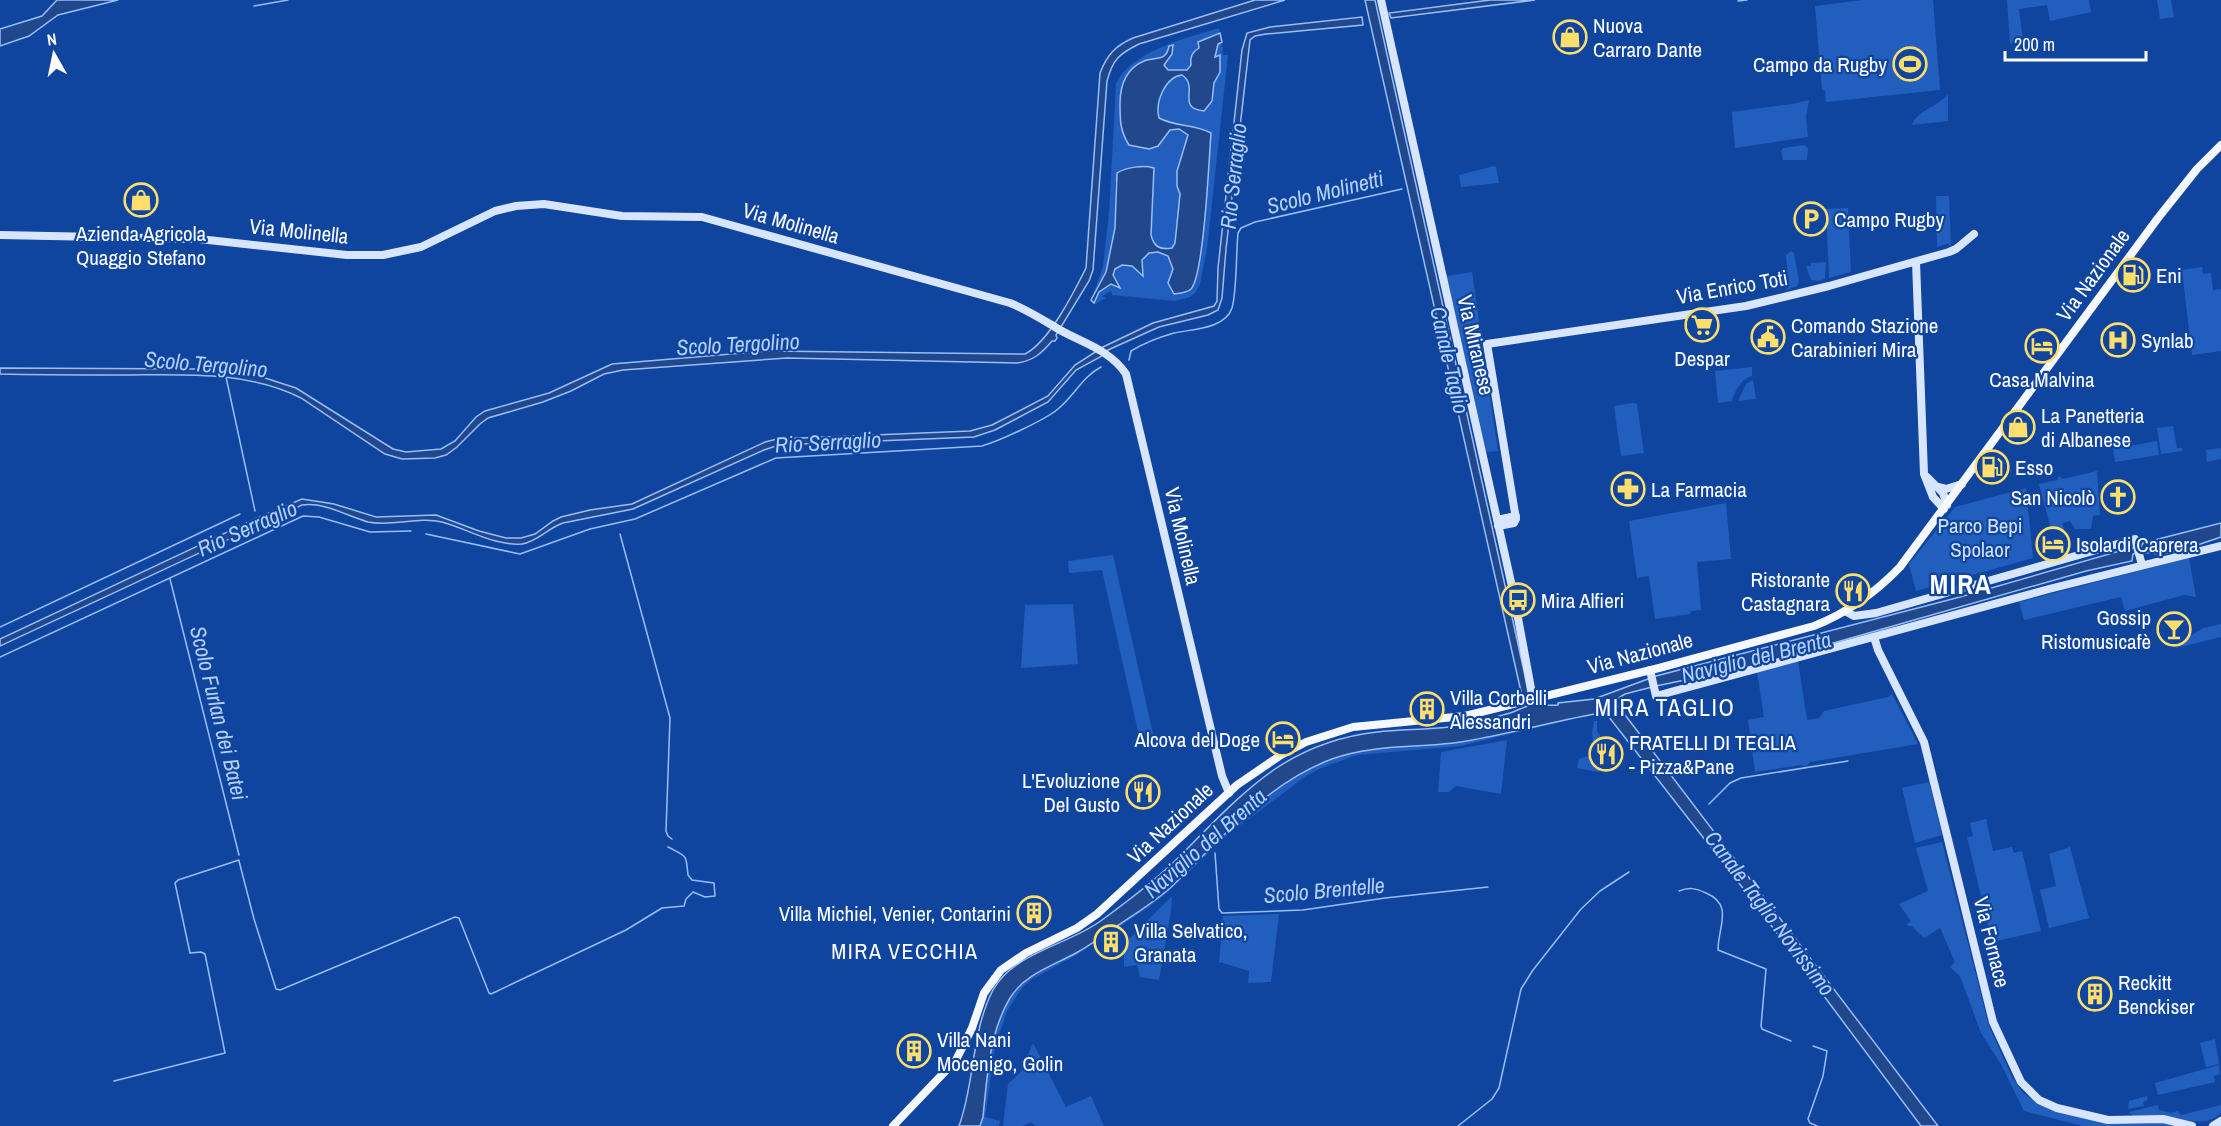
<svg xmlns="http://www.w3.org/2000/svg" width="2221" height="1126" font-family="'Archivo Narrow',sans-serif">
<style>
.green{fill:#225ebd}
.water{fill:#21488c;stroke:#98bef9;stroke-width:1.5}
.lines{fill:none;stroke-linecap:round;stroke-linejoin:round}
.stream{stroke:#98bef9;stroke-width:1.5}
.secondary{stroke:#d7e5fe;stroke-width:8}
.primary{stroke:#f5f8ff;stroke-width:8}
.labels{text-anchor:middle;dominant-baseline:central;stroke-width:4.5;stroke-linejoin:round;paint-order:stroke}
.poi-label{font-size:21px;fill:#fff;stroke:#10459f;text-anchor:start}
.street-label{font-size:21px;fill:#fff;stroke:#10459f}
.park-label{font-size:21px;fill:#cfe1fe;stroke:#10459f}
.water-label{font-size:22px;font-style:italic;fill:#b3cffc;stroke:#10459f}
.neighbourhood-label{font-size:22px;letter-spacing:1.5px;fill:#fff;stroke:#10459f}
.quarter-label{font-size:24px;letter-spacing:1.5px;fill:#fff;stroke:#10459f}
.district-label{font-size:27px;font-weight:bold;letter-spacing:1.5px;fill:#fff;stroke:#10459f}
</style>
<rect width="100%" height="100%" fill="#10459f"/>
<path class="green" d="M1862,0h71l7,90 -114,12 -1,-12h-3l-7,-84z
M2007,0h82l2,12 -41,9 -3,-16 -28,4 4,32 -13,3z
M2157,0h14l3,17 -14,2z
M1219,28l1,5 -22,9 1,6c-7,5 -9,8 -8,17l-4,5h-20l-3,-5 8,-11 -3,-8c-3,14 -13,14 -25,15l14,85 12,-16 9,-1 9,6v6l-6,10 -5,35 3,8 -5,49 -3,5c-6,1 -14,2 -18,-4 -4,-5 -3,-13 -3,-19 1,-20 -2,-39 -4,-59l-25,3 -7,14v45l-9,44 -15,28 12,-33 6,-54 7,-129c13,-32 73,-47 103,-56z
M1222,42l1,13h5l-21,194 -7,35 -4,8 -6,5 -15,4 -63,-6 -1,-4 -9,5 4,2 -11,6c0,-9 8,-16 16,-20l9,3 -8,-12 3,-6 7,-4 10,1 10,9v-15l6,-7 10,-1 10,3 5,14 -5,14 5,8 38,-157 -25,-9 -19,-3 -8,-4c-4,-16 6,-41 23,-43 9,6 8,13 6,24l24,2 2,-18 6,-11 -1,-17 -4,3 3,-14z
M1948,94v27l-36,4c4,-14 27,-19 36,-31z
M1809,100l-3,17 2,20 -73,11 -3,-36 60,-8z
M1804,145l4,3 -1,12h-24l-2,-9 2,-3z
M1494,166l2,1 3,16 -38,4 -2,-12z
M1936,196h13l2,50 -4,-2 -10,3z
M1848,208l3,64 -22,6 -3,-69z
M1791,251l3,2 5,28 -2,5 -13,5 5,-5 -3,-31z
M1826,262l-1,17 -7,2 -7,-1 -5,-14h5v-3z
M2202,267l1,7 8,-1 2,17 8,-1v62l-29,4 -10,-85z
M1472,272l26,179 -12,1 -40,-176z
M1752,367v9c-10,2 -18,16 -20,25l-14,2 -3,-32z
M1753,380l3,19 -18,2 8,-17z
M1633,403l4,1 7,49 -23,3 -7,-50z
M2173,426l4,22h5l1,3 -22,3 -4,-26z
M2157,441l2,14 -44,7 -2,-13z
M2221,448v11l-14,3 -1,-12z
M2097,471l3,44 -7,1 -2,13h-16l-5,-8 -8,2 8,24 -10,3 -1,-5 -4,-1 -16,-60 18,-4 2,-4 4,3z
M2026,488l7,70 -117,33 -7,-27 46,-57z
M1726,503l5,56 -34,3 4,48 -10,1 -1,3 -35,5 -6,-43 -12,2 -8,-57z
M1113,555l40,179 -14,2 -37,-166 -33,3 -1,-12z
M2189,558l7,39 -12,-2 -59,16 -4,-14 -97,23 -5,-18z
M1073,604l5,60 -57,4 4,-63z
M2221,624v13l-45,11 -2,-9 4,-5 14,1 11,-7z
M1798,661l9,59 12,-2 5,-7 64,-14 4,-3 26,50 -108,18 -4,5 -5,-2 -46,7 -7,-52 16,-3 -7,-45z
M1598,713l-138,33 -103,9 -38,14 -13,7 -81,61 -58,56 -18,14 -71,47 -47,26 -9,8 -15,23 -12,36 -10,70 15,4 -1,5h-19l3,-9c4,-39 6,-83 27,-118 17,-30 64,-43 92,-63 22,-16 46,-30 67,-48 55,-47 91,-100 161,-128 43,-17 90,-12 135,-18 44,-7 88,-22 133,-29z
M1594,721h3v10l7,12 -5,29 -22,-4 2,-9 15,-5 -2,-21z
M1507,740l-6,54 -45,-8 -7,6h-11l3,-40z
M1929,782l13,53 -27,8 -13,-55z
M1986,819l7,32 19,-4 2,6 8,-2 19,80 -49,11 -25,-105 6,-1 -3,-13z
M1942,842l47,184 23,51 11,16 16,10 54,17 67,1 23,5h-100l-59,-15 -22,-45 -21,-33 -21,-57 -10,-9 5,-5 -15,-34 -16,10 -12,-12h-4l-1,-2 4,-3 -12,-17 29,-13 -12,-43z
M2070,847l19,71 -40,10 -9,-38 16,-4 -7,-32z
M1172,896l-1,15 -12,69 -19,-3 -3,-12 -13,2v-23z
M1279,914l-8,68 -23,1 1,-12 -29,-9 -1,2 4,-48z
M2215,1039l4,25 -13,3 -6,-24z
M1033,1043l33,64 25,-11 13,30h-69l-4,-4 -8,4h-20l5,-42 13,-12z
M2219,1065l1,9 -6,2 1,6 -57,13 -3,-12z
M2147,1096l1,4 -5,2 1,4 -16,3 1,-8z
M2158,1105l1,5 12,3 7,-2 3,4 40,-10v8c-13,13 -32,8 -50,4 -13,-3 -25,-2 -38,-1l-4,-4z"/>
<path class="water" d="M57,0h61l-60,15 -29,21 -29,10v-17l42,-13z
M1255,0h30l-146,44c-20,10 -26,15 -32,37l-14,189 -4,11 -33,54 1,3 -2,3h-3c-10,12 -19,20 -35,22l-230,-5 -164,12 -19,4 -33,17 -28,11 -55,16 -8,6 -23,23 -11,8 -11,3 -33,1 -17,-5 -84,-56c-55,-28 -121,-23 -181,-23 -40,0 -80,0 -120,-1v-6l206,1 56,8 34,11 97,61 13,3 35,-3 14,-8 21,-24 9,-6 64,-18 63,-29 156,-13 257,3c24,-12 49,-62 61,-86l14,-195c7,-18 15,-27 33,-35z
M1365,0h10l17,77 132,594 4,21 -1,3 -5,1z
M1490,0h45l-144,18 -2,-5z
M1362,17l1,8 -97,9 -11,2 -5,4 -24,209 -4,49 -4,12 -10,5 -49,12 -51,23 -6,6 -26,14 -28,32 -53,28 -21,7 -195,8 -15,5 -131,59 -70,14c-15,5 -26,19 -41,21 -28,2 -54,-15 -80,-22 -24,-6 -49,5 -74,0 -21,-6 -43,-20 -66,-17l-302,141v-7l257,-121 45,-19 32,5 42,13 60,-2 43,16 27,7h15l14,-4 18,-13 8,-4 29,-7 42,-6 133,-62 12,-3 193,-8 22,-6 56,-29 27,-31 28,-18 50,-24 61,-17 3,-5 1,-33 24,-218 5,-17 23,-6z
M1220,33l2,9 -4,2 -3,13 5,-2v17l-6,11 -2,18 -8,10c-29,-3 -4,-24 -22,-36 -17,2 -27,27 -23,43 16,9 36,6 52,15 -2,26 -7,142 -20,156 -4,4 -11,4 -17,5l-6,-11 5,-14 -5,-13 -10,-4 -9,1 -7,7 1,16 -11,-10 -10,-1 -7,4 -2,6 7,13 -9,-4 -12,8 -5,11 -3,-3 15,-28 9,-44 2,-55c9,-6 27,-8 37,-5l-3,67c3,12 9,15 21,13l3,-5 5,-49 -3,-8v-15l11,-36 -9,-6 -9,1 -12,16 -9,3 -20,-4c-9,-14 -9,-25 -9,-41 0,-18 5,-35 24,-43 11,-5 22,2 25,-15l4,-1 -1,9 -8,11 4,5h19l4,-5c-1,-9 1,-12 8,-17l-1,-6z
M2221,523v14c-18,6 -37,14 -56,16 -13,2 -19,-3 -32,1l-1,7 -46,10 -333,95 -97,20 -31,8 -8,5 -1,4 322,423h-17l-165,-221 -151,-193c-46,8 -92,21 -138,29 -45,8 -91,2 -135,18 -67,25 -111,81 -162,129 -19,17 -42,30 -63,45 -10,7 -20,14 -31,20 -24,13 -51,21 -66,45 -21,35 -23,80 -27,119l-3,9h-21c16,-43 12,-94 34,-136 21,-38 76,-45 109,-70 26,-19 54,-40 77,-63 31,-31 60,-63 96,-88 30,-20 66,-33 102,-37 23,-3 48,-2 72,-5 21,-3 41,-8 61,-14 8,-3 14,-6 21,-8 8,-1 18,1 27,0v-2l36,-4 62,-23 304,-79 170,-49h10l3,-5z"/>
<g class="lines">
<path class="stream" d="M1738,1l9,-1
M254,6l34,-6
M1129,360l2,-9c13,-8 29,-14 43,-18 18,-4 51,-4 58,-25 5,-18 4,-55 6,-75l3,-5 14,-6 147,-33
M226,377l29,134
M426,534l94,20 70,-25 45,-10 141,-61 206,-12c17,-5 63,-26 76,-37 17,-14 24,-32 43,-42
M620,534l50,184 -4,113 2,5 4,3
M170,579l69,276
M0,627l240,-113
M0,657l303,-141 16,1 51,15 41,-1
M1709,804l21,-21 11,-5 107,-17
M1215,853l4,56 3,4 81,-3 82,-12 103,-11
M239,861l15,58 22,70 4,1 175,-73 4,1 30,75 2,1 135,-64 36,-22 22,-2 2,-7 7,-7 12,5 10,-1 -1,-13 -22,-3 -4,-5c-2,-22 -1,-18 -20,-28
M1679,891c10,-4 16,-3 27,2 28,12 12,33 12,57l48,19 -5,57 1,3 29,12
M1813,1046l14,5 -4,25 -15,43 2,4 7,3
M114,1081l111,-28 -20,-99 -4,-2 -11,1 -15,-70 3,-3 61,-20
M1458,1126l34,-27 7,-11 22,-99 12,-19 48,-61 19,-18 29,-19"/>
<path class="secondary" d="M1381,0l132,591 20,108
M0,235l199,4 148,16h36l38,-8 74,-36 21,-5 28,-2 78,12 80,1 308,86c18,7 33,17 50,27 23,13 50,20 66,44l96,402 7,17
M1916,262l8,212 9,23 11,12
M1927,477l16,16 4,12
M1938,487l8,2 16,-5
M1497,520l19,-4
M1498,526l16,-3 2,-4 -29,-175 259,-38 83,-20 120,-34 7,-3 18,-15
M1845,611l9,5 22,-3 259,-74 7,26
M1874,637l4,13 46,92 69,280 28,60 18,18 18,8 51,12 55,-1 29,7
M1650,670l6,26 393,-107 172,-43
M2213,1126l8,-5"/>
<path class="primary" d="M893,1126l63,-66 16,-32 12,-35 17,-23 25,-17 51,-25 20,-14 140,-129 44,-30 25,-13 47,-15 112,-11 194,-48 155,-42c33,-13 62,-34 86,-59l258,-349 39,-49 24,-24"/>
</g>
<defs>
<g id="shop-ring" transform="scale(1.725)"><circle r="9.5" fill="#10459f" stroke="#ffde6b" stroke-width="1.5"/><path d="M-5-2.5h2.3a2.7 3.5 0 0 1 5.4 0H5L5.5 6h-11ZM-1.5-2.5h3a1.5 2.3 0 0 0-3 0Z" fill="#ffde6b"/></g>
<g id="stadium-ring" transform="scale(1.725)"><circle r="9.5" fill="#10459f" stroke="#ffde6b" stroke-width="1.5"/><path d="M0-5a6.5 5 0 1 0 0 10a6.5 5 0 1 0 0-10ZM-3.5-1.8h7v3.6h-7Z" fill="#ffde6b"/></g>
<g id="parking-ring" transform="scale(1.725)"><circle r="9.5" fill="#10459f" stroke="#ffde6b" stroke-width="1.5"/><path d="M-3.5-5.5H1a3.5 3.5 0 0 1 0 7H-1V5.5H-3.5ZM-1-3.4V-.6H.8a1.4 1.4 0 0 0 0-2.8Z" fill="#ffde6b"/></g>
<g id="fuel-ring" transform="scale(1.725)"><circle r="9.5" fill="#10459f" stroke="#ffde6b" stroke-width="1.5"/><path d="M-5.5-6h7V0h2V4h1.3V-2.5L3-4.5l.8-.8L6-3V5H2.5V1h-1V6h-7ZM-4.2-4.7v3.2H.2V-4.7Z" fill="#ffde6b"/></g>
<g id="supermarket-ring" transform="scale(1.725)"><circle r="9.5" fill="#10459f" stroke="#ffde6b" stroke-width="1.5"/><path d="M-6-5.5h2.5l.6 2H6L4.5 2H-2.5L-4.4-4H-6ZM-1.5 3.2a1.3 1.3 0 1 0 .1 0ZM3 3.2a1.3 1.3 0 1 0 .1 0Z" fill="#ffde6b"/></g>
<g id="civic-ring" transform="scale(1.725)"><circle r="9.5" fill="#10459f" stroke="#ffde6b" stroke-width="1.5"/><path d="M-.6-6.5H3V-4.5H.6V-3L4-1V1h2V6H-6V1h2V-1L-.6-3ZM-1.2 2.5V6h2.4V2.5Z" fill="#ffde6b"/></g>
<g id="hospital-ring" transform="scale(1.725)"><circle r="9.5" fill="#10459f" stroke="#ffde6b" stroke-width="1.5"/><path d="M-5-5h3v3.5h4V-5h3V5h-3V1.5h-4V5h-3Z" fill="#ffde6b"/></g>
<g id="hotel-ring" transform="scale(1.725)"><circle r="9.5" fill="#10459f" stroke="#ffde6b" stroke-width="1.5"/><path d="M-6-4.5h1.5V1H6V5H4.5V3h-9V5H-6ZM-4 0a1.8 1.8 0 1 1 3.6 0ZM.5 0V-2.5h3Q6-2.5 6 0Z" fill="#ffde6b"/></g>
<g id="pharmacy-ring" transform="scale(1.725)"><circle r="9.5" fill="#10459f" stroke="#ffde6b" stroke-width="1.5"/><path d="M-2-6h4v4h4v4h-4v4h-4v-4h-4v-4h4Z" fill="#ffde6b"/></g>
<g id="church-ring" transform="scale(1.725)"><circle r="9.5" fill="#10459f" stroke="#ffde6b" stroke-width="1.5"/><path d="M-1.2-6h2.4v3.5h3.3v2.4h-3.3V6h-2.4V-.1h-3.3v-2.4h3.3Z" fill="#ffde6b"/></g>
<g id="restaurant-ring" transform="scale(1.725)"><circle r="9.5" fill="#10459f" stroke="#ffde6b" stroke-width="1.5"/><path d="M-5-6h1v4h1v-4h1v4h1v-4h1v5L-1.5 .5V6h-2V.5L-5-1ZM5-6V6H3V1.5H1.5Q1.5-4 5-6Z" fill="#ffde6b"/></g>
<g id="bus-ring" transform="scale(1.725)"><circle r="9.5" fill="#10459f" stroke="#ffde6b" stroke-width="1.5"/><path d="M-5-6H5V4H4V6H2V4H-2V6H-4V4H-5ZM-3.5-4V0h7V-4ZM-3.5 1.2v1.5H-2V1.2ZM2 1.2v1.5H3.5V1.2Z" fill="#ffde6b"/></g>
<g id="bar-ring" transform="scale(1.725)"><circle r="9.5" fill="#10459f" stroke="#ffde6b" stroke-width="1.5"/><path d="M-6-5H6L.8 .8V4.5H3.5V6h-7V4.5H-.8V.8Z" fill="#ffde6b"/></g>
<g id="building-ring" transform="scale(1.725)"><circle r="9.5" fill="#10459f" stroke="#ffde6b" stroke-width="1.5"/><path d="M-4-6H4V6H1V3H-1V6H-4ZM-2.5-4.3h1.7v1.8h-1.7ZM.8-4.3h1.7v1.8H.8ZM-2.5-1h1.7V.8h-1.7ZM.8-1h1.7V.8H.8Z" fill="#ffde6b"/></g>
</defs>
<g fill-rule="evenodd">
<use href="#shop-ring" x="1570" y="37"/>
<use href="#stadium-ring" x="1910" y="64"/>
<use href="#shop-ring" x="141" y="200"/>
<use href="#parking-ring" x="1811" y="219"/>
<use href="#fuel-ring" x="2133" y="275"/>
<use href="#supermarket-ring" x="1702" y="325"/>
<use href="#civic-ring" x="1768" y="337"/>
<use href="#hospital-ring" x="2118" y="340"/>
<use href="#hotel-ring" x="2042" y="346"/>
<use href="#shop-ring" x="2018" y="427"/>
<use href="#fuel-ring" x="1992" y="467"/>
<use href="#pharmacy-ring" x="1628" y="489"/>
<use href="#church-ring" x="2118" y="497"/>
<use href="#hotel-ring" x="2053" y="544"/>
<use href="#restaurant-ring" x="1853" y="591"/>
<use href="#bus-ring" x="1518" y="600"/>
<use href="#bar-ring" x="2174" y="629"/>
<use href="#building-ring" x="1427" y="709"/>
<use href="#hotel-ring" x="1283" y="739"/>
<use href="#restaurant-ring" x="1606" y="754"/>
<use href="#restaurant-ring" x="1143" y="792"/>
<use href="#building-ring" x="1034" y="913"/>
<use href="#building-ring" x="1111" y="942"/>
<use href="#building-ring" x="2095" y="994"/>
<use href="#building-ring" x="914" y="1051"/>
</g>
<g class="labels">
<g class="poi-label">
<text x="1593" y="25">Nuova<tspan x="1593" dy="24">Carraro Dante</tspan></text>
<text x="1887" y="64" text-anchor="end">Campo da Rugby</text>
<text x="1834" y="219">Campo Rugby</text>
<text x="141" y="233" text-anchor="middle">Azienda Agricola<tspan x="141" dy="24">Quaggio Stefano</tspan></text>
<text x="2156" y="275">Eni</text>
<text x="1791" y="325">Comando Stazione<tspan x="1791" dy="24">Carabinieri Mira</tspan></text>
<text x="2141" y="340">Synlab</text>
<text x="1702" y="358" text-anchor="middle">Despar</text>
<text x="2042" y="379" text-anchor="middle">Casa Malvina</text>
<text x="2041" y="415">La Panetteria<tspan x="2041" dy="24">di Albanese</tspan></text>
<text x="2015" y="467">Esso</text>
<text x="1651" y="489">La Farmacia</text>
<text x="2095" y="497" text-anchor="end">San Nicolò</text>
<text x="2076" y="544">Isola di Caprera</text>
<text x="1830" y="579" text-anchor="end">Ristorante<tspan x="1830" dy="24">Castagnara</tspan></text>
<text x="1541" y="600">Mira Alfieri</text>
<text x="2151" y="617" text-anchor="end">Gossip<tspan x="2151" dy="24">Ristomusicafè</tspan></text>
<text x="1450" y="697">Villa Corbelli<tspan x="1450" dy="24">Alessandri</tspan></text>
<text x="1260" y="739" text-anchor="end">Alcova del Doge</text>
<text x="1629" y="742">FRATELLI DI TEGLIA<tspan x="1629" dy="24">- Pizza&amp;Pane</tspan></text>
<text x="1120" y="780" text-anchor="end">L'Evoluzione<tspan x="1120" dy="24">Del Gusto</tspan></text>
<text x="1011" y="913" text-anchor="end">Villa Michiel, Venier, Contarini</text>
<text x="1134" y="930">Villa Selvatico,<tspan x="1134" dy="24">Granata</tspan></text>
<text x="2118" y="982">Reckitt<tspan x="2118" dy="24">Benckiser</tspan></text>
<text x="937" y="1039">Villa Nani<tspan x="937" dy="24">Mocenigo, Golin</tspan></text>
</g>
<g class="street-label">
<text transform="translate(791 223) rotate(16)">Via Molinella</text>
<text transform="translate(299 231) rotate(6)">Via Molinella</text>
<text transform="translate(2093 275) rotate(-54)">Via Nazionale</text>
<text transform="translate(1732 287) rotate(-10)">Via Enrico Toti</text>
<text transform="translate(1476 345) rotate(77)">Via Miranese</text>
<text transform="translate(1183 536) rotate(77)">Via Molinella</text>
<text transform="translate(1640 653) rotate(-15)">Via Nazionale</text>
<text transform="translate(1170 823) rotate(-43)">Via Nazionale</text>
<text transform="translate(1992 942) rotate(76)">Via Fornace</text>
</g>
<g class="park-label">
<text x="1980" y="525">Parco Bepi<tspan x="1980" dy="24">Spolaor</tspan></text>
</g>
<g class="water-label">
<text transform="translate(1233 176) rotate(-84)">Rio Serraglio</text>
<text transform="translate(1325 192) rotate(-14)">Scolo Molinetti</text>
<text transform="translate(738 344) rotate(-3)">Scolo Tergolino</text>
<text transform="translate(1450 360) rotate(77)">Canale Taglio</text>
<text transform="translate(206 364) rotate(5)">Scolo Tergolino</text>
<text transform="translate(828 442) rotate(-3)">Rio Serraglio</text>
<text transform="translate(247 528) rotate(-24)">Rio Serraglio</text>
<text transform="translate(1756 657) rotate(-14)">Naviglio del Brenta</text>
<text transform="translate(219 713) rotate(76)">Scolo Furlan dei Batei</text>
<text transform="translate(1205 843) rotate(-41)">Naviglio del Brenta</text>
<text transform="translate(1324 890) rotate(-5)">Scolo Brentelle</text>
<text transform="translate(1770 913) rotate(53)">Canale Taglio Novissimo</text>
</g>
<g class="neighbourhood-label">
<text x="905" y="951">MIRA VECCHIA</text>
</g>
<g class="quarter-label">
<text x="1665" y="707">MIRA TAGLIO</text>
</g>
<g class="district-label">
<text x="1961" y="584">MIRA</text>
</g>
</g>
<g transform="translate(54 54) rotate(351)" stroke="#10459f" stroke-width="4.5" paint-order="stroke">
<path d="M0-4.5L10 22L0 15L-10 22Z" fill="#ffffff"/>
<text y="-9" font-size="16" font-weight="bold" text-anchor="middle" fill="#ffffff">N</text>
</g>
<path d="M2005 51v9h141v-9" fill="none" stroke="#ffffff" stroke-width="3"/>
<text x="2014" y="51" font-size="18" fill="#ffffff" stroke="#10459f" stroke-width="4.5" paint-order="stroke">200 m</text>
</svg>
